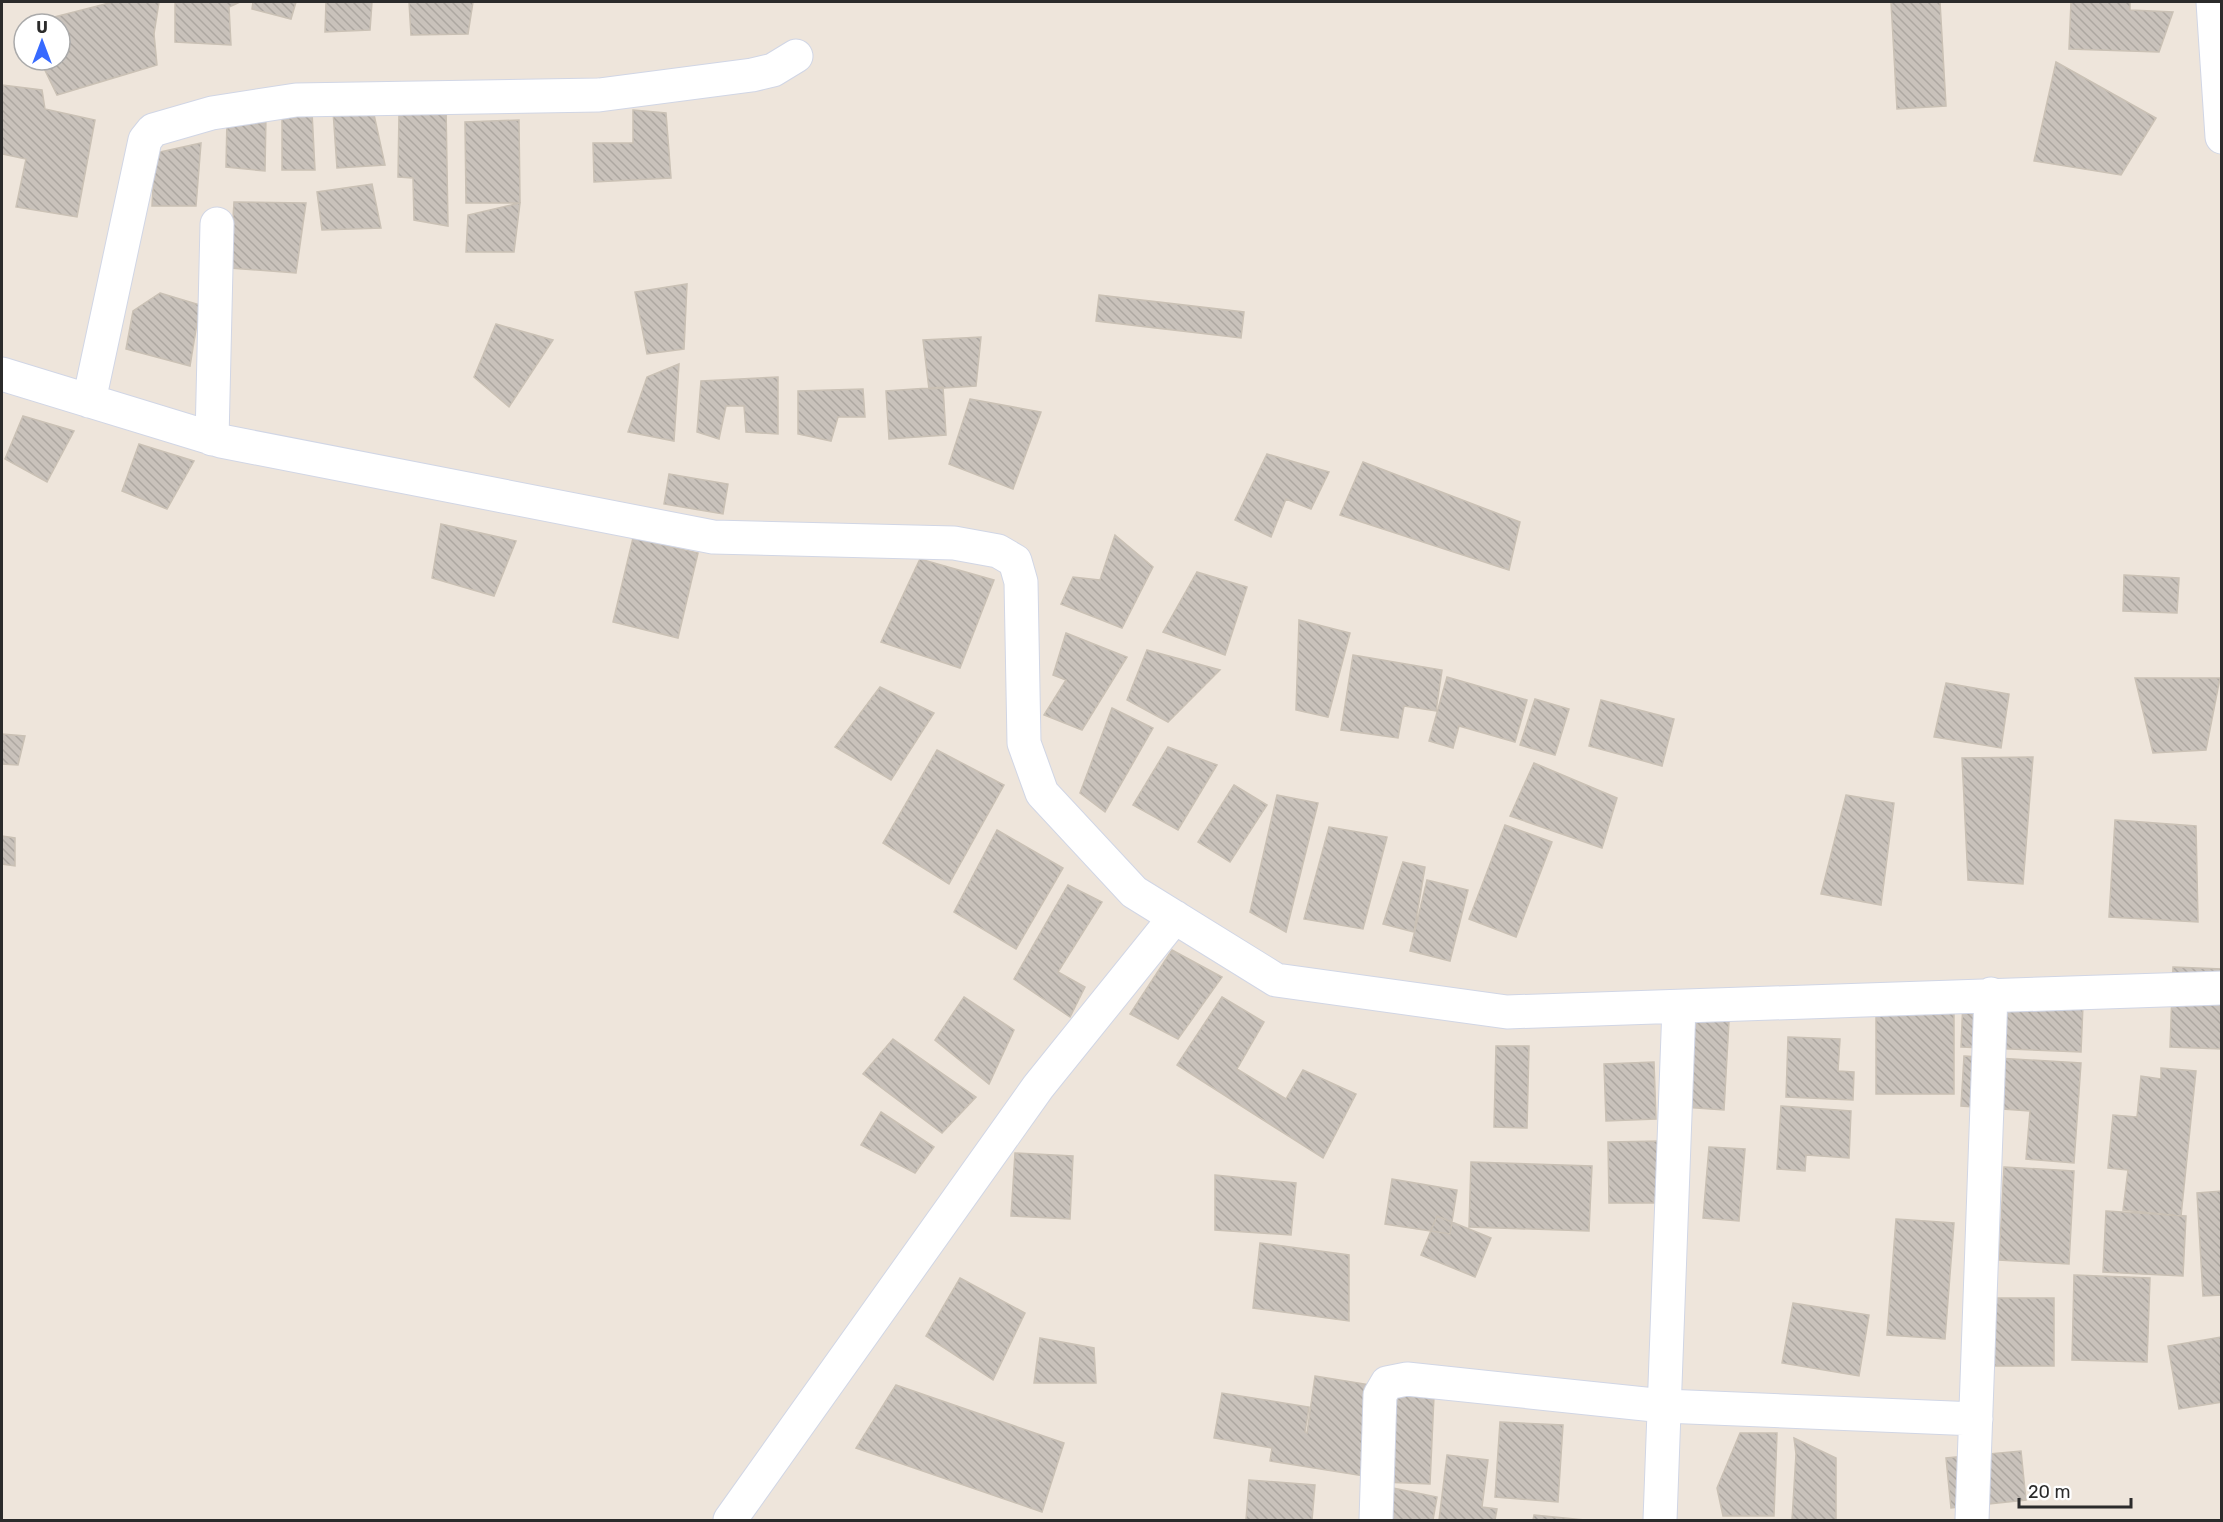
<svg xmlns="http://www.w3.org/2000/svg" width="2223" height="1522" font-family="Rubik,sans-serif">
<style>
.building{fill:url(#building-back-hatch);stroke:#cac1b5;stroke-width:1.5}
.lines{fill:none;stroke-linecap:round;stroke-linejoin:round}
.street-casing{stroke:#d1d6e5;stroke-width:35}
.secondary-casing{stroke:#d1d6e5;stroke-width:35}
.street{stroke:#fff;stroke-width:33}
.secondary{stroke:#fff;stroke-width:33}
</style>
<defs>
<pattern id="building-back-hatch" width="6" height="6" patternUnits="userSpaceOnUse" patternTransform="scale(1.5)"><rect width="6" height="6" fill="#c9c2bb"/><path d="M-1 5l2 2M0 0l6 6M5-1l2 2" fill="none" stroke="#ada7a1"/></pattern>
</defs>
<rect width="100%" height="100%" fill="#eee5db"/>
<path class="building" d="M113,2h46l-5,32 3,31 -100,30 -17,-35h20v-36h-33z
M175,2h65l-11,5 2,38 -56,-3z
M253,2h43l-5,17 -39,-10z
M326,2h46l-2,28 -45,2z
M409,2h64l-5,32 -57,1z
M1891,2h49l6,104 -49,3z
M2071,2h59v8l43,2 -14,40 -90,-3z
M2056,62l100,56 -35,57 -87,-14z
M2,85l40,5 3,19 50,11 -18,97 -61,-10 10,-48 -24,-5z
M446,106l2,120 -34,-6 -1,-42 -15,-1 1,-65z
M373,110l12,55 -48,3 -4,-57z
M633,110l33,3 5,65 -77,4 -1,-39h40z
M312,112l3,58h-33v-51z
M266,115l-1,56 -39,-4 1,-49z
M519,120l1,83h-54l-1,-81z
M201,143l-5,63h-44l3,-53z
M372,184l9,44 -59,2 -5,-38z
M234,202l72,1 -10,70 -66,-5z
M520,203l-6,49h-48l2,-37z
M687,284l-3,65 -37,5 -12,-62z
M160,293l40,12 -10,61 -64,-17 7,-38z
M1099,295l145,17 -3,26 -145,-17z
M496,324l57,16 -44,67 -35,-30z
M981,337l-5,49 -47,3 -6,-49z
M679,364l-5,77 -46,-9 19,-55z
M778,377v57l-32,-2 -2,-26h-18l-7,33 -22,-7 4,-51z
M943,387l3,48 -57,4 -3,-48z
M863,389l2,28h-27l-7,24 -33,-7v-43z
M970,399l71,13 -28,77 -64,-25z
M23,416l51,15 -27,51 -42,-23z
M139,444l55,17 -27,48 -45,-18z
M1267,454l62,18 -18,37 -25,-10 -15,38 -36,-17z
M1363,462l157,60 -11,48 -169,-55z
M669,474l59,10 -5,30 -59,-10z
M441,524l75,17 -22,55 -62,-18z
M1115,535l38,32 -31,61 -61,-24 12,-27 27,3z
M633,538l65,15 -20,85 -65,-16z
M920,559l74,21 -34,88 -79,-26z
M1197,572l50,15 -22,68 -62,-23z
M2124,575l55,3 -2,35 -54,-2z
M1299,620l51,13 -22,84 -32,-7z
M1066,633l61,24 -45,73 -38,-15 22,-35 -13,-5z
M1147,650l73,20 -52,52 -41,-22z
M1353,655l89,15 -6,41 -32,-5 -6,32 -57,-8z
M1447,677l80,23 -12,42 -56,-16 -6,22 -24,-7z
M2135,678h85l-14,72 -53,3z
M1946,683l63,11 -8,54 -67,-11z
M880,687l54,26 -43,67 -56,-33z
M1535,699l34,10 -14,46 -35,-10z
M1601,700l73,19 -12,47 -73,-20z
M1112,708l41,20 -48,84 -25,-19z
M2,734l23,2 -7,29 -16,-1z
M1168,747l49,18 -39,65 -45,-25z
M937,750l67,35 -55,99 -66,-41z
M2033,757l-10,127 -55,-4 -6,-122z
M1534,763l83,35 -15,50 -92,-32z
M1234,785l33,20 -37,57 -32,-20z
M1277,795l41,8 -32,129 -36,-20z
M1846,795l48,8 -13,102 -60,-11z
M2115,820l81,6 2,96 -89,-5z
M1505,825l47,17 -36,95 -47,-18z
M1329,827l58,10 -24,92 -59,-10z
M997,830l66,38 -47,81 -62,-37z
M2,836l13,2v28l-13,-2z
M1403,862l22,5 -11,65 -31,-8z
M1427,880l41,10 -18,71 -40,-10z
M1068,885l34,17 -44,70 27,15 -15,30 -56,-38z
M1172,950l50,27 -44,62 -48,-25z
M2173,967l49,2v80l-52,-2z
M964,997l50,33 -25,54 -54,-44z
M1222,997l42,25 -27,47 49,30 17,-29 53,24 -33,64 -146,-93z
M1963,1000l120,5 -2,47 -120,-5z
M1876,1009h78v85h-78z
M1687,1019l42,2 -5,89 -41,-3z
M1788,1037l52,2 -2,32 16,1 -1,28 -67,-3z
M893,1039l83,58 -34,36 -79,-59z
M1496,1046h33l-2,82 -33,-1z
M1964,1056l117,7 -7,100 -48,-4 4,-48 -69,-5z
M1654,1062l2,57 -50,2 -2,-57z
M2161,1068l35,3 -15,145 -58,-6 5,-40 -20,-2 5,-53 24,2 4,-41 20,3z
M1781,1106l70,5 -2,47 -43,-3 -1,16 -28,-2z
M881,1112l53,35 -19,26 -54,-28z
M1662,1141v62h-53l-1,-61z
M1709,1147l36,2 -6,72 -36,-3z
M1015,1153l58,3 -3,63 -59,-3z
M1471,1162l121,4 -3,65 -120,-4z
M2004,1167l70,4 -5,93 -70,-4z
M1215,1175l81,8 -5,52 -76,-5z
M1392,1179l65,11 -7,44 -65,-10z
M2222,1191v104l-19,1 -6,-103z
M2106,1211l80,5 -3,60 -80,-4z
M1437,1216l54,22 -16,39 -54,-22z
M1896,1219l58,4 -9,116 -58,-4z
M1260,1243l89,12v66l-96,-13z
M2074,1275l76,3 -3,84 -75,-2z
M960,1278l65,35 -32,67 -67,-44z
M1989,1298h65v68h-65z
M1793,1303l76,12 -10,61 -77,-13z
M2222,1337v65l-43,7 -11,-63z
M1040,1338l54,10 2,35h-62z
M1315,1376l56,9 -10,64 13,2 -4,26 -100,-16 2,-13 -58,-10 8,-45 87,14 -4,25 2,1z
M896,1385l168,58 -22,69 -186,-64z
M1385,1394l49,2 -4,88 -48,-2z
M1500,1422l63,3 -5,77 -63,-5z
M1740,1433h37l-3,83h-51l-6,-28z
M1794,1438l42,20v62h-44l4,-66z
M2021,1451l5,49 -75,8 -5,-50z
M1447,1455l41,5 -6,47 15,2 -2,11h-56z
M1249,1480l66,5 -3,35h-66z
M1393,1488l44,9 -4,23h-46z
M1534,1515l51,5h-52z"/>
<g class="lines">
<g class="street-casing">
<path id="street" d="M2,374l219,67 492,96 241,6 44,8 17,10 6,21 3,161 18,50 92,99 142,88 231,32 715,-24
M89,401l56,-261 8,-10 59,-17 84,-13 303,-5 153,-20 21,-5 23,-14
M212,439l5,-215
M730,1520l308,-433 137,-170
M1376,1520l4,-125 7,-12 20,-4 257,27 312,13
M1660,1520l19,-513
M1972,1520l19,-526"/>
</g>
<g class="secondary-casing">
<path id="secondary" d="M2213,2l9,135"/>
</g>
<use href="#street" class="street"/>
<use href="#secondary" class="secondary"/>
</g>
<rect width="2223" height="1522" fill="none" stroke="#2b2b2b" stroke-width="6"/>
<g transform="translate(42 42)"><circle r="28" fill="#ffffff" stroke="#aaaaaa" stroke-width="1.5"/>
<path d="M0-4.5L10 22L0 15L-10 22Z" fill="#376aff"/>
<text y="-9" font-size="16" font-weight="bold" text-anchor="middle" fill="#2b2b2b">U</text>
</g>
<path d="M2019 1498v9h112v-9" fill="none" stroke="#2b2b2b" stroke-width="3"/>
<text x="2028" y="1498" font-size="18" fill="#2b2b2b" stroke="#ffffff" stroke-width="4.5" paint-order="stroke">20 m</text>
</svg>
